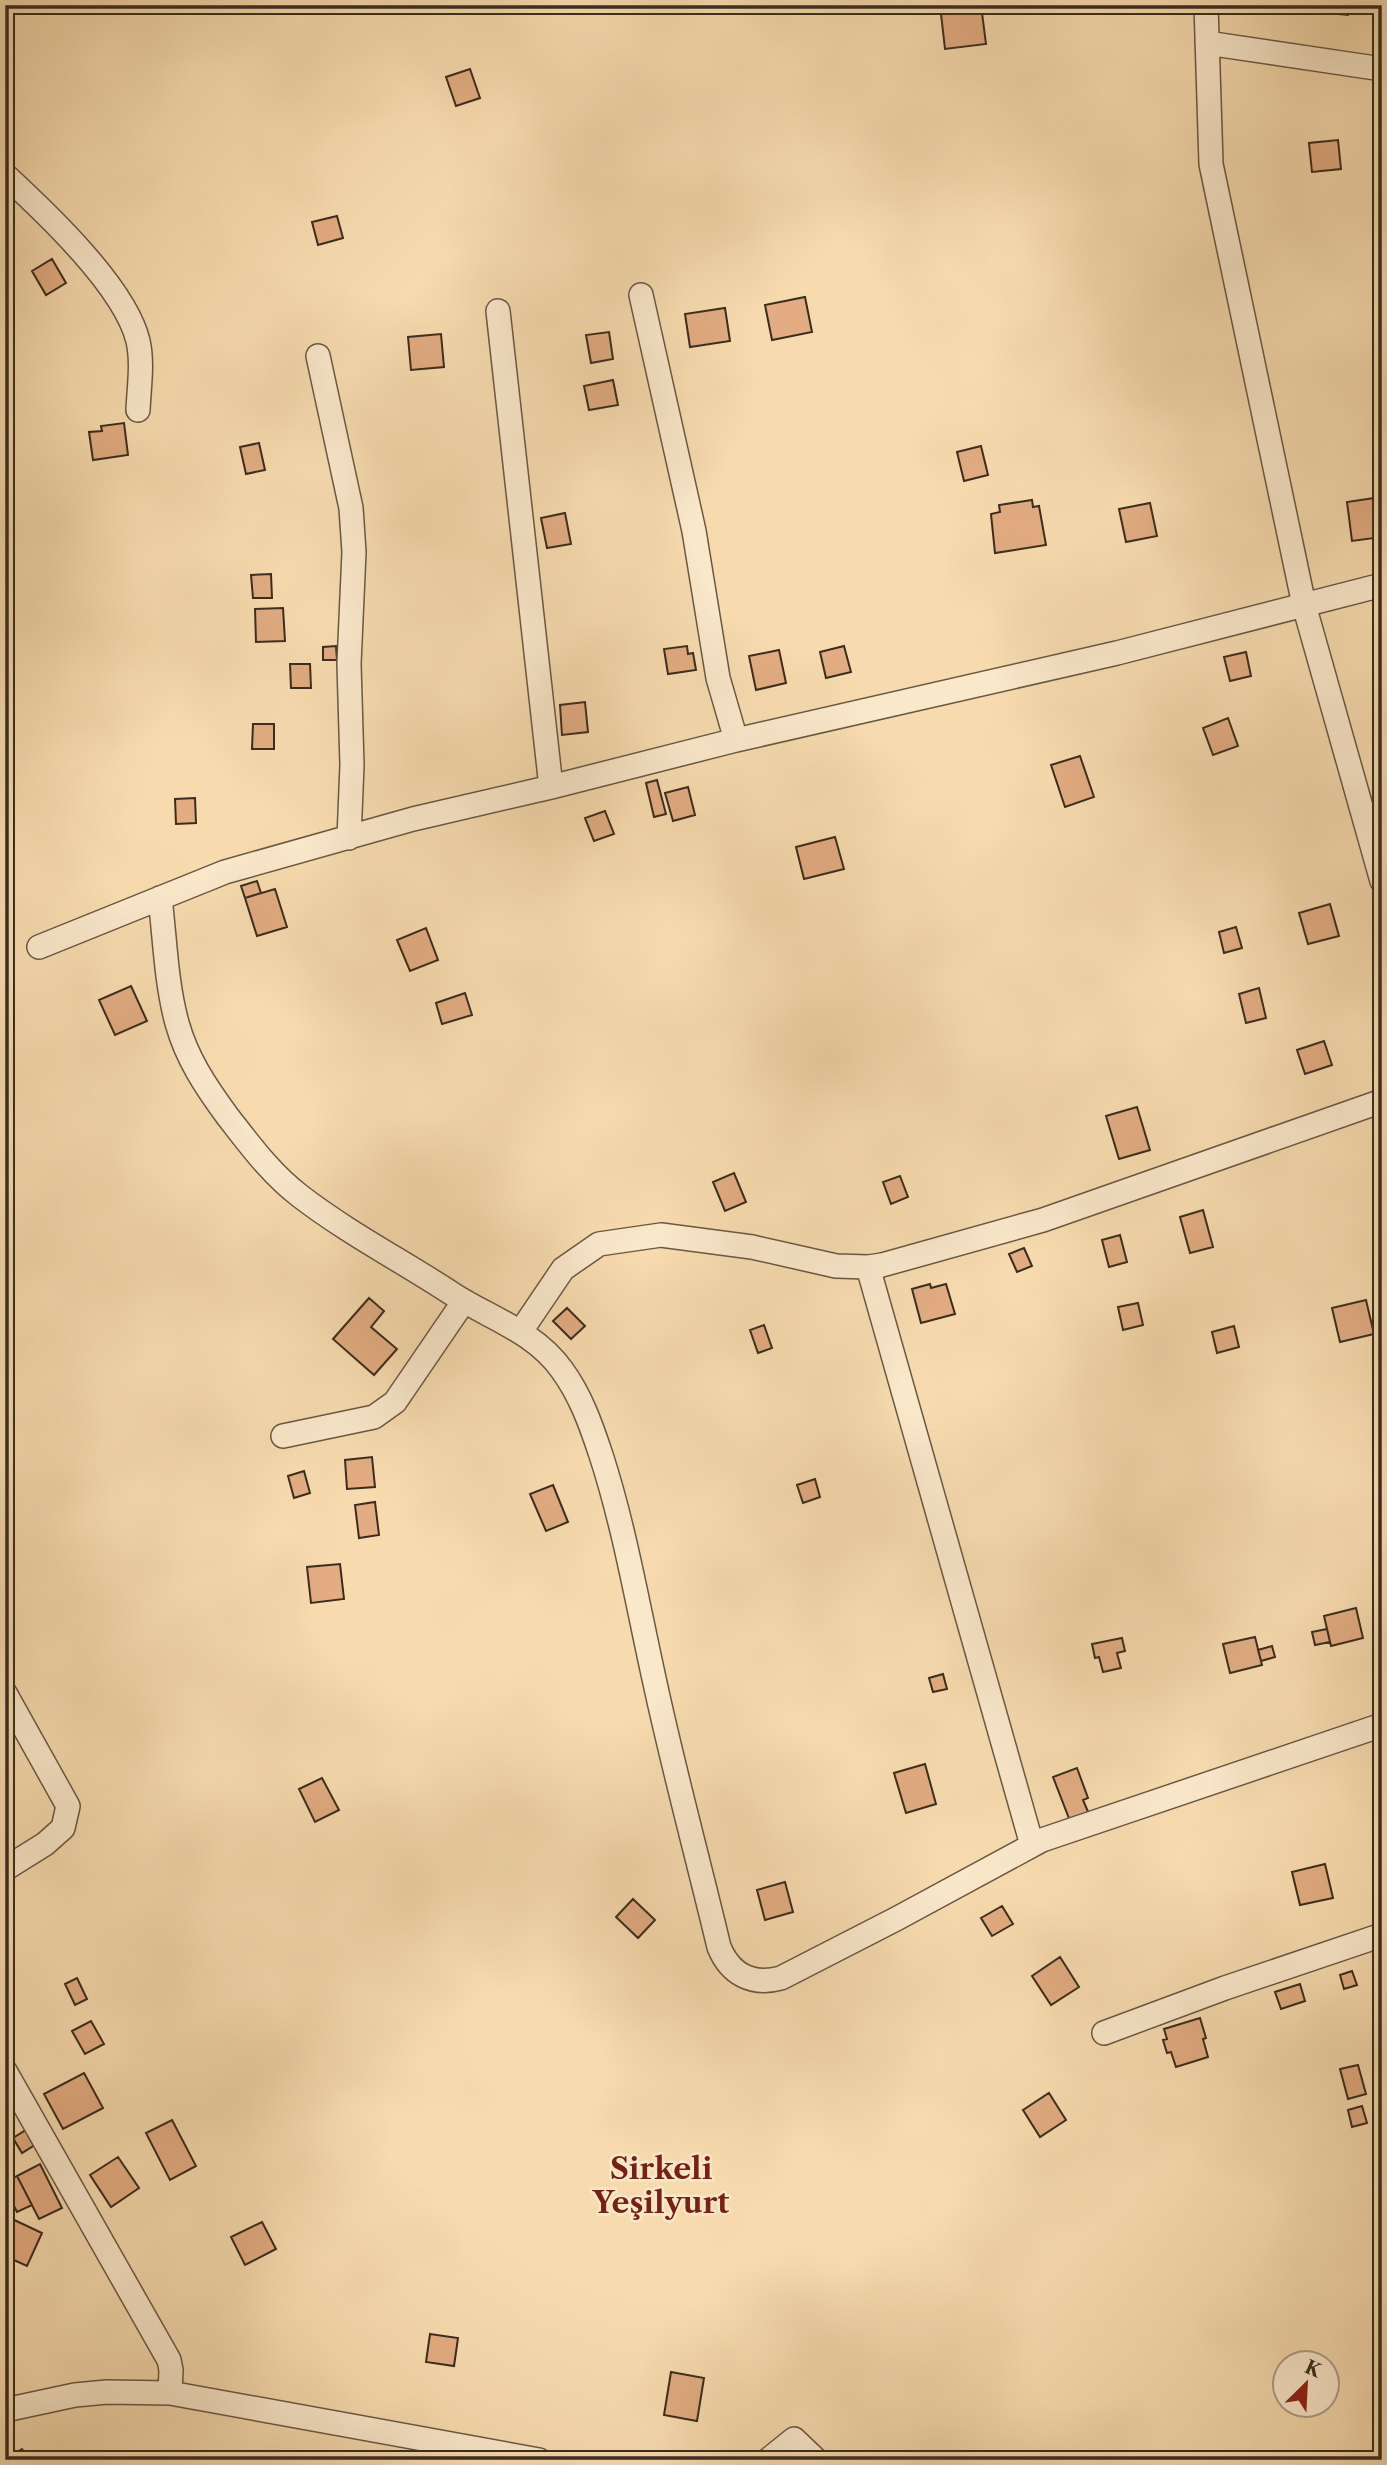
<svg xmlns="http://www.w3.org/2000/svg" width="1387" height="2465" font-family="'Libre Caslon Text',serif">
<style>
.building{fill:#e3ac82;stroke:#392d1f;stroke-width:2}
.lines{fill:none;stroke-linecap:round;stroke-linejoin:round}
.minor-casing{stroke:#685843;stroke-width:26}
.minor{stroke:#fae8cb;stroke-width:23}
.labels{text-anchor:middle;dominant-baseline:central;stroke-width:5;stroke-linejoin:round;paint-order:stroke}
.district-label{font-size:30px;font-weight:bold;fill:#7a1f14;stroke:#fae8cb}
</style>
<rect width="100%" height="100%" fill="#f7dbaf"/>
<filter id="stains"><feTurbulence type="fractalNoise" baseFrequency=".00286" numOctaves="4"/><feColorMatrix values="0 0 0 0 .2 0 0 0 0 .09 0 0 0 0 .02 0 0 0 .5 -.17"/></filter>
<radialGradient id="worn" r=".72"><stop offset=".6" stop-color="#630" stop-opacity="0"/><stop offset="1" stop-color="#630" stop-opacity=".3"/></radialGradient>
<path class="building" d="M940,5h41l5,39 -41,5z
M1319,5h31l-2,10 -30,-3z
M470,69l10,29 -24,8 -10,-29z
M1338,140l3,29 -29,3 -3,-29z
M337,216l6,22 -25,7 -6,-23z
M52,259l14,24 -20,12 -14,-24z
M805,297l7,35 -40,8 -7,-35z
M725,308l5,33 -40,6 -5,-33z
M609,332l4,27 -22,4 -5,-28z
M441,334l3,33 -33,3 -3,-33z
M613,380l5,25 -29,5 -5,-24z
M124,423l4,32 -35,5 -4,-28 13,-1 -1,-5z
M259,443l6,27 -19,4 -6,-27z
M981,446l7,29 -24,6 -7,-29z
M1381,497l1,40 -30,4 -5,-39z
M1032,500l1,7 6,-1 7,39 -51,8 -4,-39 9,-2 -1,-7z
M1150,503l7,33 -31,6 -7,-33z
M565,513l6,31 -24,4 -6,-30z
M271,574l1,24h-19l-2,-23z
M283,608l2,33 -29,1 -1,-33z
M336,646l1,14h-14v-13z
M687,646l1,8 5,-1 3,17 -28,4 -4,-25z
M844,646l7,26 -25,6 -6,-26z
M779,650l7,33 -30,7 -7,-34z
M1246,652l5,24 -21,5 -6,-24z
M290,664h20l1,24h-20z
M585,702l3,30 -26,3 -2,-30z
M1228,718l10,28 -25,9 -10,-27z
M253,724h21v25h-22z
M1080,756l14,41 -29,10 -14,-42z
M657,780l9,34 -12,3 -8,-34z
M688,787l7,28 -22,6 -8,-28z
M195,798l1,25 -20,1 -1,-25z
M605,811l9,23 -20,7 -9,-23z
M835,837l9,32 -40,10 -8,-32z
M257,881l4,12 -16,5 -4,-12z
M275,889l12,38 -30,9 -12,-38z
M1330,904l9,32 -31,8 -9,-31z
M1236,927l6,21 -18,5 -5,-21z
M426,928l12,32 -28,11 -13,-31z
M131,986l16,35 -32,14 -16,-35z
M1259,988l7,30 -20,5 -7,-29z
M465,993l7,22 -30,9 -6,-21z
M1324,1041l8,24 -27,9 -8,-24z
M1137,1107l13,43 -31,9 -13,-43z
M734,1173l12,29 -21,9 -12,-29z
M900,1176l8,21 -17,7 -8,-22z
M1203,1210l10,37 -23,6 -10,-36z
M1120,1235l7,27 -18,5 -7,-27z
M1024,1248l8,18 -15,6 -8,-18z
M930,1284l1,4 15,-4 9,30 -34,9 -9,-34z
M369,1298l15,13 -13,16 26,22 -23,26 -41,-36z
M1366,1300l8,34 -34,8 -8,-34z
M1138,1303l5,22 -20,5 -5,-23z
M567,1308l18,18 -14,13 -18,-18z
M764,1325l8,23 -14,5 -8,-23z
M1234,1326l5,21 -22,6 -5,-21z
M372,1457l3,30 -28,2 -2,-29z
M304,1471l6,22 -16,5 -6,-22z
M815,1479l5,18 -17,6 -6,-18z
M553,1485l15,37 -22,9 -16,-37z
M375,1502l4,33 -20,3 -4,-33z
M340,1564l4,35 -33,4 -4,-36z
M1356,1608l7,30 -32,8 -7,-30z
M1327,1629l3,13 -15,3 -3,-13z
M1255,1637l7,28 -32,8 -7,-29z
M1122,1638l3,13 -8,2 4,15 -18,4 -4,-15 -4,1 -3,-14z
M1272,1646l3,11 -14,4 -3,-11z
M943,1674l4,15 -14,3 -4,-14z
M925,1764l11,40 -30,9 -12,-40z
M1077,1768l11,30 -5,2 6,14 -19,7 -17,-44z
M322,1778l17,32 -24,12 -16,-33z
M1325,1864l8,34 -33,7 -8,-33z
M785,1882l8,30 -28,8 -8,-30z
M633,1899l22,21 -17,18 -22,-21z
M1002,1906l11,18 -21,12 -11,-18z
M1060,1957l19,30 -28,18 -19,-29z
M1352,1971l5,14 -13,4 -4,-14z
M77,1978l10,21 -12,6 -10,-21z
M1300,1984l5,17 -24,8 -6,-17z
M1200,2018l6,20 -3,1 5,18 -32,10 -5,-15 -4,1 -4,-13 4,-1 -3,-10z
M91,2021l13,23 -19,10 -13,-23z
M1358,2065l8,29 -18,5 -8,-30z
M84,2073l19,35 -40,21 -19,-35z
M1049,2093l17,27 -26,17 -17,-27z
M1362,2106l5,17 -15,4 -4,-17z
M172,2120l24,46 -26,14 -24,-47z
M29,2128l9,15 -16,10 -9,-15z
M118,2157l21,31 -28,19 -21,-32z
M40,2164l22,44 -23,11 -22,-43z
M17,2176l15,29 -15,7 -12,-24v-6z
M10,2218l32,15 -15,33 -22,-10v-28z
M262,2222l14,27 -31,16 -14,-28z
M430,2334l28,4 -4,28 -28,-4z
M671,2372l33,6 -7,43 -33,-6z
M22,2449l7,11h-24v-1z"/>
<g class="lines">
<g class="minor-casing">
<path id="minor" d="M1206,5l5,159 93,441 78,276
M1207,43l175,26
M5,175c41,38 120,112 133,166 5,22 1,46 0,69
M641,295l53,236 24,147 18,62
M498,311l53,476
M318,356l33,152 3,44 -5,112 3,101 -3,73
M160,898c5,41 6,85 17,125 10,36 29,64 51,94 22,28 43,57 72,79 48,37 104,66 154,99 38,24 81,37 108,75 19,26 29,55 39,85 24,74 37,152 54,228 19,88 43,176 64,264 11,27 33,39 62,31l115,-59 146,-79 340,-115
M39,947l186,-75 188,-53 138,-32 185,-47 381,-87 265,-68
M868,1267l164,578
M521,1331l42,-62 36,-25 62,-9 91,12 84,19 32,1 14,-2 161,-45 339,-119
M283,1436l91,-19 21,-15 69,-101
M5,1693l63,113 -5,22 -18,16 -40,25
M1104,2033l121,-45 157,-53
M5,2071l164,289 2,10 -1,23
M5,2410l70,-15 32,-3 63,1 369,67
M768,2460l26,-21 22,21"/>
</g>
<use href="#minor" class="minor"/>
</g>
<g class="labels">
<g class="district-label">
<text x="661" y="2168">Sirkeli<tspan x="661" dy="34">Yeşilyurt</tspan></text>
</g>
</g>
<rect width="1387" height="2465" fill="none" stroke="#f7dbaf" stroke-width="28"/>
<rect x="7" y="7" width="1373" height="2451" fill="none" stroke="#392d1f" stroke-width="3.5"/>
<rect x="14" y="14" width="1359" height="2437" fill="none" stroke="#392d1f" stroke-width="2"/>
<g transform="translate(1306 2384) rotate(24)"><circle r="33" fill="#fae8cb" stroke="#ad9d86" stroke-width="2"/>
<path d="M0-5L12 26L0 18L-12 26Z" fill="#8f2418"/>
<text y="-10" font-size="19" font-weight="bold" text-anchor="middle" fill="#392d1f">K</text>
</g>
<rect width="100%" height="100%" filter="url(#stains)"/>
<rect width="100%" height="100%" fill="url(#worn)"/>
</svg>
